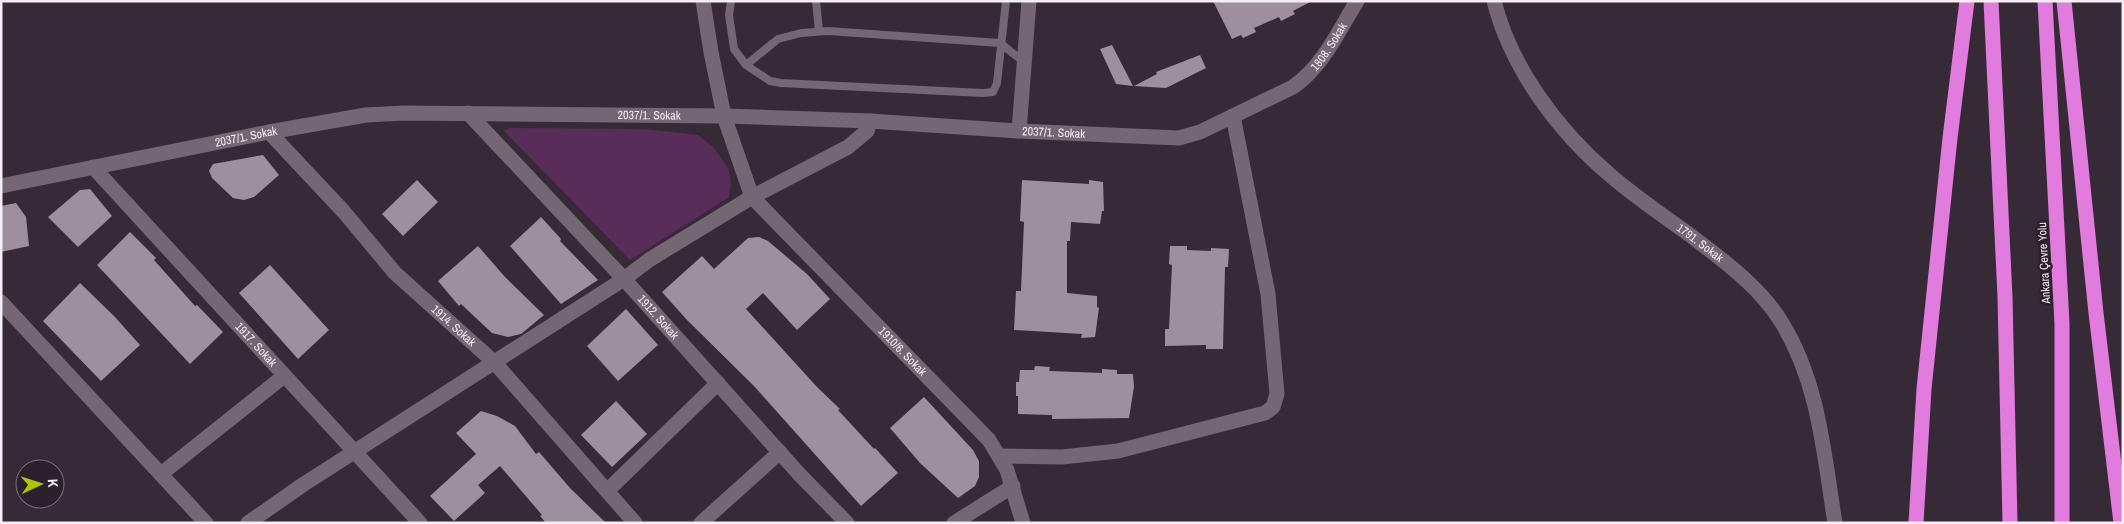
<svg xmlns="http://www.w3.org/2000/svg" width="2124" height="524" font-family="'Archivo Narrow',sans-serif">
<style>
.green{fill:#592d59}
.building{fill:#9e8f9d}
.lines{fill:none;stroke-linecap:round;stroke-linejoin:round}
.service{stroke:#746673;stroke-width:8}
.minor{stroke:#746673;stroke-width:15}
.motorway{stroke:#e17cde;stroke-width:15}
.labels{text-anchor:middle;dominant-baseline:central;stroke-width:5;stroke-linejoin:round;paint-order:stroke}
.street-label{font-size:12px;fill:#f5edf4;stroke:#2c202c}
</style>
<rect width="100%" height="100%" fill="#362a36"/>
<path class="green" d="M510,128l134,1 54,6 16,13 14,20 3,14 -2,15 -99,63 -126,-129z"/>
<path class="building" d="M1213,1h99l-19,10 2,3 -14,7 -2,-4 -25,11 2,4 -13,6 -2,-3 -9,4z
M1112,45l21,41 -17,-2 -16,-35z
M1200,55l6,13 -40,20 -32,-2 23,-12 -1,-2z
M263,155l16,20 -25,22 -10,3 -11,-2 -21,-20 -3,-7 4,-7z
M417,180l21,22 -35,34 -21,-22z
M1022,180l67,4v-4l14,2 1,29h-2l-2,13 -29,-2 -1,19h-3v52l30,3v11l2,1 -4,29 -14,1 1,-4 -68,-4 2,-39h5l3,-69 -4,-1z
M90,189l22,27 -34,31 -30,-30 32,-27z
M16,203l10,14 3,29 -28,6v-46z
M541,217l20,22 -1,2 38,39 -37,24 -51,-58z
M130,232l26,26 -2,2 41,46 2,-1 26,27 -33,32 -93,-99z
M759,237l9,4 39,33 23,25 -33,31 -34,-37 -17,16 71,78 23,22 -2,1 36,39 1,-1 23,25 -37,33 -107,-120 -67,-66 -25,-28 40,-36 12,13 34,-31z
M478,246l27,31 39,38 -23,19 -13,3 -16,-4 -31,-29 -2,2 -21,-25z
M1170,246h17v4l24,1v-3l18,1 -1,18h-3l-2,82h-17v-4l-41,1v-17h4l3,-64 -3,-1z
M270,265l59,65 -31,29 -59,-66z
M80,283l35,34 25,28 -39,36 -58,-60z
M626,309l32,36 -40,36 -31,-35z
M1035,366l15,1 -1,4 53,2v-4l15,1v4h16l1,13 -5,31 -77,1v-4l-34,-1v-18h-2v-14h3l1,-12h14z
M924,397l49,53 6,11v16l-4,9 -17,12 -38,-35 -30,-35z
M616,401l31,33 -35,33 -31,-32z
M481,411l16,5 18,10 21,28 3,-2 31,36 36,35h-60l-6,-7 2,-1 -42,-49 -22,19 7,8 -31,28 -24,-25 46,-42 -20,-21z"/>
<g class="lines">
<path class="service" d="M731,1l-2,14 5,34 12,16 24,16 11,2 202,10 10,-1 4,-9 9,-82
M816,1l3,30
M746,65l32,-26 23,-6 27,-2 172,12 24,19"/>
<g class="minor">
<path id="s1" d="M1494,1c17,67 64,130 116,174 24,21 51,39 76,57 34,26 74,54 96,91 37,60 42,132 53,200"/>
<path id="s2" d="M468,113l156,166 176,196 47,48"/>
<path id="s3" d="M870,121l-3,10 -19,16 -96,50 237,243 18,30 16,53"/>
<path d="M1019,131l10,-130"/>
<path id="s4" d="M269,132l75,80 51,61 100,90 140,160"/>
<path id="s5" d="M93,167l327,356"/>
<path id="s6" d="M1,186l268,-54 97,-17 38,-2 320,3 146,5 149,10 160,7 21,-6 93,-45c30,-21 45,-55 64,-86"/>
<path d="M1,302l205,221"/>
<path d="M999,456l63,1 56,-6 147,-38 8,-6 4,-13 -9,-100 -35,-178"/>
<path d="M161,474l123,-98"/>
<path d="M607,491l111,-108"/>
<path d="M248,523l56,-39 320,-205 25,-19 103,-63 -28,-81 -13,-64 -8,-51"/>
<path d="M701,523l79,-71"/>
<path d="M954,523l59,-37"/>
</g>
<path class="motorway" d="M1991,1l14,296 5,226
M2045,1l17,323v199
M2064,1l32,312 25,210
M1916,523l8,-134 26,-251 17,-137"/>
</g>
<g class="labels">
<g class="street-label">
<text stroke="none"><textPath href="#s6" startOffset="1365">1808. Sokak</textPath></text>
<text stroke="none"><textPath href="#s6" startOffset="655">2037/1. Sokak</textPath></text>
<text stroke="none"><textPath href="#s6" startOffset="1060">2037/1. Sokak</textPath></text>
<text stroke="none"><textPath href="#s6" startOffset="250">2037/1. Sokak</textPath></text>
<text stroke="none"><textPath href="#s1" startOffset="325">1791. Sokak</textPath></text>
<text transform="translate(2044 263) rotate(-93)">Ankara Çevre Yolu</text>
<text stroke="none"><textPath href="#s2" startOffset="279">1912. Sokak</textPath></text>
<text stroke="none"><textPath href="#s4" startOffset="268">1914. Sokak</textPath></text>
<text stroke="none"><textPath href="#s5" startOffset="241">1917. Sokak</textPath></text>
<text stroke="none"><textPath href="#s3" startOffset="359">1910/6. Sokak</textPath></text>
</g>
</g>
<rect width="2124" height="524" fill="none" stroke="#f5edf4" stroke-width="5"/>
<g transform="translate(40 484) rotate(86)"><circle r="24" fill="#2c202c" stroke="#7c727c"/>
<path d="M0-4L9 19L0 12L-9 19Z" fill="#aec509"/>
<text y="-8" font-size="14" font-weight="bold" text-anchor="middle" fill="#f5edf4">K</text>
</g>
</svg>
